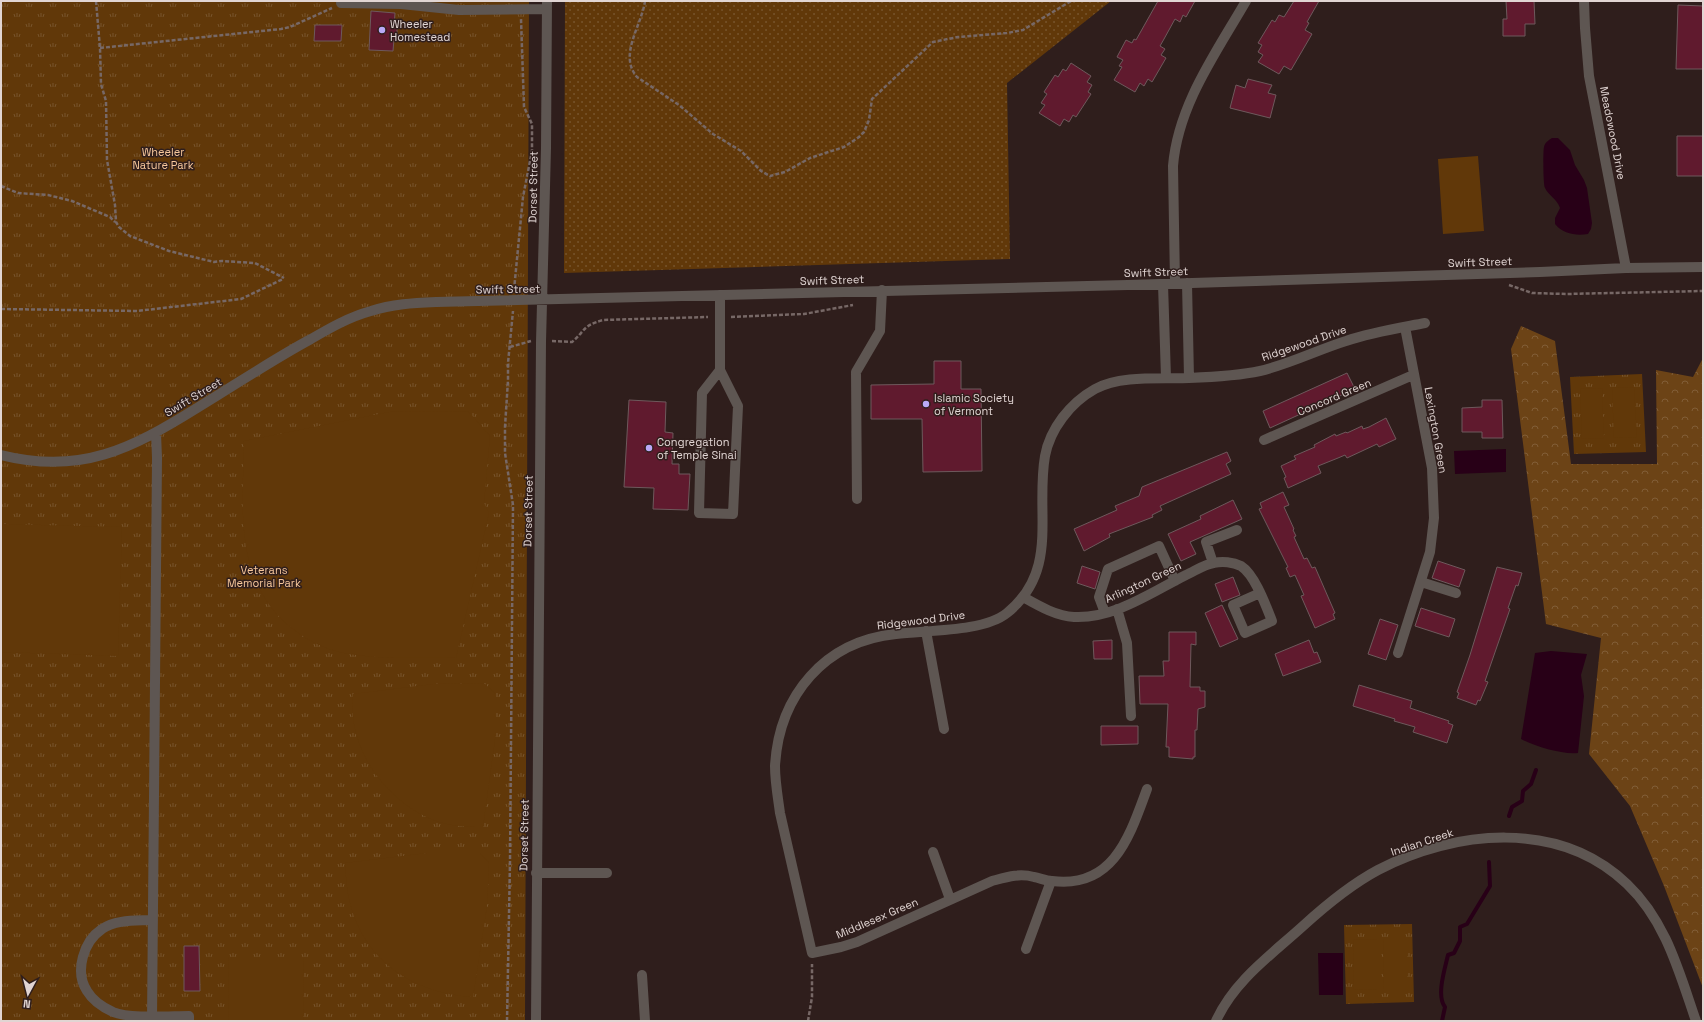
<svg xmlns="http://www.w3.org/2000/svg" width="1704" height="1022" font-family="'Space Grotesk',sans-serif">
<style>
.grass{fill:url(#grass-dots)}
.forest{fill:url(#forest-crowns)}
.park{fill:url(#park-tufts)}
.garden{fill:#613809}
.water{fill:#280017}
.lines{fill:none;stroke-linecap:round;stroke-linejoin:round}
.stream{stroke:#280017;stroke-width:4}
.building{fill:#601a2e;stroke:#6e595c}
.path{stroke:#776866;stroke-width:2.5;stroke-dasharray:4 2;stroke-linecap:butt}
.minor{stroke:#5e5652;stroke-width:10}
.poi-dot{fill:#baaaf7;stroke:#2f1e1c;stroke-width:1.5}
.labels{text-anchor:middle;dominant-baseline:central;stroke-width:3;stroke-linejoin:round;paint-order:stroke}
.poi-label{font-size:11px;fill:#e1d5d3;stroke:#2f1e1c;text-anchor:start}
.street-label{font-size:11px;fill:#e1d5d3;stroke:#2f1e1c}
.park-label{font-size:11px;fill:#f7c79b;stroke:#2f1e1c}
</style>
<defs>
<pattern id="grass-dots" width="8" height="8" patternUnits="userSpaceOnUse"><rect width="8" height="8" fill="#613809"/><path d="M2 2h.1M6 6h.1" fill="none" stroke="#77542c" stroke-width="1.8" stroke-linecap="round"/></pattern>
<pattern id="forest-crowns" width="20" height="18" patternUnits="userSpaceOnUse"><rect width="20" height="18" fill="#6c4316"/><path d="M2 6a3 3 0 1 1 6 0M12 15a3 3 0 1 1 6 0" fill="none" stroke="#815d37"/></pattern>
<pattern id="park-tufts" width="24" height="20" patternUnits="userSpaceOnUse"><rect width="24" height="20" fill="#613809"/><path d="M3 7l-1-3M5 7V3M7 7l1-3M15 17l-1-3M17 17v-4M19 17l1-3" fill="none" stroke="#77542c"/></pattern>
</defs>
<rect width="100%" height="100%" fill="#2f1e1c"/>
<path class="grass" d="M565,1h546l-104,82 3,176 -446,14z"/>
<path class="forest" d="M1521,326l34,15 16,123h86l-1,-94 37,7 10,-19v630l-39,-102 -34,-80 -41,-52 12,-116 -55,-14 -35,-275z"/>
<path class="park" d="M1,1h528l-4,1020h-524z
M1642,374l4,78 -72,2 -4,-77z
M1412,924l2,78 -68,2 -2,-79z"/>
<path class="garden" d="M1478,156l6,75 -41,3 -5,-75z
M1634,387l3,50 -23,1 -2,-50z
M1602,388l2,50 -22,1 -2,-50z
M468,411l22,25 -6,67 5,10 -33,145c-35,-1 -77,2 -112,-5 -20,-4 -40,-14 -56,-28 -55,-48 -45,-118 -44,-184l145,-29z
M1,524l121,3 -4,129 -117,-4z
M442,683l43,1 11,10v38l-13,95c-18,0 -36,-1 -52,-8 -47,-20 -84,-72 -78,-125z
M427,853h53l9,10 -2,43 -14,91c-63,-4 -113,-39 -125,-103 -2,-10 -2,-21 -3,-31z
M1377,939v50l-23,1 -1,-50z
M1383,939h24v50h-23z
M229,957h75l-1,64h-75z"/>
<path class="water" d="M1552,138h6l12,12 5,15 9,15 3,8 5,35 -1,6 -3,5c-12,2 -25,0 -33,-10v-6l5,-10c-3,-9 -12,-13 -15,-20 -2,-3 -2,-38 -1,-41 1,-5 5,-7 8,-9z
M1506,449v23l-51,2 -1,-23z
M1551,651l36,3 -6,21 3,21 -6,57c-15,2 -44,-7 -57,-14l14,-86z
M1318,953h25v42h-24z"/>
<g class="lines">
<path class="stream" d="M1509,816l3,-9 10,-6 1,-10 8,-7 5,-14
M1442,1021l3,-14c-9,-11 0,-39 3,-52l6,-2 6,-12v-14l7,-3 23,-38 -1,-24"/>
</g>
<path class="building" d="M1158,1h37l-9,16 -3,-2 -3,7 -5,-3 -11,20 -4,7 5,3 -4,6 5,3 -14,24 -4,-3 -4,7 -4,-3 -5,9 -21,-12 8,-13 -3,-1 4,-6 -6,-3 9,-17 6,3 2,-4 2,1z
M1294,1h25l-12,21 2,1 -4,7 7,4 -21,36 -7,-4 -5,8 -21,-12 5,-7 -5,-3 4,-7 -4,-2 14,-23 3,2 4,-7 5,2z
M1506,1h28l1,23h-10v12h-22v-17h4z
M1678,5l25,1v63h-27z
M371,11l24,2 -1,15h3v11h-3l-1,12 -24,-1z
M315,25h27l-1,16h-27z
M1071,63l20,13 -4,6 5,3 -4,7 3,2 -15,23 -3,-2 -4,7 -5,-3 -4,7 -21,-13 6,-8 -4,-2 6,-9 -3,-2 11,-17 3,2 5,-8 3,2z
M1248,79l24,6 -4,8 8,2 -6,23 -40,-10 6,-23 9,3z
M1677,136h26v40h-26z
M934,361h27v28h20l1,82 -59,1 -1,-53h-51v-34l63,-1z
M1347,373l8,16 -85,39 -7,-17z
M629,400l37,2 -1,30 8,1 -1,31h7v10h11l-2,36 -35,-1 1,-21 -30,-1z
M1482,400h20l1,38h-21v-6h-20v-24l20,-1z
M1386,418l10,21 -17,8 -2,-3 -30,14 -2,-3 -7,3 -20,8 3,7 -33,15 -4,-10 2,-1 -5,-11 15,-7 -2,-3 21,-9 -1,-2 21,-11 1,2 10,-4 1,1 15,-7 1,3 6,-2z
M1227,452l4,9 -5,3 5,10 -71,32 2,4 -10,5 1,2 -44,17 1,3 -26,14 -10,-22 43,-19 -2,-4 24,-10 3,-9z
M1283,492l6,13 -5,2 10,22 -1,1 3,6 -2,1 10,22 3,-1 5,10 3,-1 20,46 -2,1 2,5 -20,9 -14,-32 3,-1 -9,-20 -5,2 -4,-9 2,-1 -29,-58 3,-1 -2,-5z
M1233,500l9,19 -52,23 6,12 -15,7 -13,-27 33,-15 -1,-3z
M1438,561l27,9 -6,17 -27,-9z
M1082,566l18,6 -5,17 -18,-6z
M1497,567l25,6 -4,13 -2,-1 -8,23 2,1 -25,72 3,1 -8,19 -2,-1 -2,5 -19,-7 2,-5 -2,-1 13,-37z
M1233,577l7,18 -18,7 -7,-18z
M1222,605l16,34 -18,8 -15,-34z
M1421,608l34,11 -6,18 -34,-11z
M1380,619l18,6 -12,35 -18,-6z
M1169,632h27v13l-5,-1 -1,43h10v4h5v16l-7,2 -1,21h-2v27h-2v2l-24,-2v-10h-3l2,-43h-28l-1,-28h25l-1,-15h6z
M1112,640v19h-18l-1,-18z
M1309,640l5,13 3,-1 4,10 -38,14 -8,-22z
M1359,685l53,16 -2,7 39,13 -1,2 5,2 -6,18 -34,-11 2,-5 -21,-6 1,-2 -42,-13z
M1101,726h37v18l-37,1z
M184,946h15l1,45h-16z"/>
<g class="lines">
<path class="path" d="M96,1l4,47 1,36 5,17 1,59 8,45 1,17 3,5 11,9 39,15 45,11 8,-1 33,2 29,15
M645,1c-3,24 -27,54 -8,76l42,28 34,29 28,17 20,20 9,5 15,-4 25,-14 34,-11 15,-10 5,-5 5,-12 3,-21 61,-57 25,-5 49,-4 16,-3 48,-29
M100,48l181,-19 9,-2 42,-19
M1,186l17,7 30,2 24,6 38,16 5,5
M1509,285l23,8 34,1 137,-3
M514,290l9,-93 9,-46v-27l-8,-17 -3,-88
M1,309l136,2 104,-12 42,-20
M731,317l73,-3 49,-9
M552,341l20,1c14,-12 10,-16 31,-22l105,-3
M510,347l21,-6
M507,1021l3,-159 3,-357 -8,-52v-26l3,-47v-17l5,-52
M808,1021l4,-24v-33"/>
<path class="minor" d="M1584,1l1,27 4,48 37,192
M341,3l60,1 58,6 88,-1
M1175,283l-2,-117c5,-61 43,-113 73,-165
M1187,283l2,95
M1163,284l3,94
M720,370l18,36 -5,108 -34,-1 3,-120 18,-23v-75
M1264,440l149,-65
M1,455c80,20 130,-6 196,-47 38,-23 75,-48 114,-69 19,-11 38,-22 60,-28 21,-7 43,-8 65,-9l692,-17 412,-13 86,-4 77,-1
M857,499l-1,-127 24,-41 2,-41
M1213,563l-7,-21 31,-12
M1421,582l35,11
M1023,597c16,9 33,19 51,20 40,2 78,-25 112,-42 9,-4 19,-11 28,-12 8,-2 19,-1 27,3 14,9 25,40 31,55l-27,12 -12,-28 27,-12
M1117,609l10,34 4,73
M1105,613l-6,-16 9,-28 51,-23 16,35
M926,631l18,98
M1398,653l32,-101 4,-34 -2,-50 -27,-141
M1147,789c-17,46 -33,100 -95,92 -6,0 -12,-3 -18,-4 -15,-4 -27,0 -42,4l-135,61 -16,5 -29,6 -32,-140c-2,-15 -5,-31 -5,-47 4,-71 50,-125 121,-132 30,-4 88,-2 111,-21 53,-43 28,-100 38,-157 5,-27 25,-53 50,-67 25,-14 65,-10 94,-11 24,-1 48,-2 71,-7 30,-7 57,-21 86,-30 26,-9 53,-13 79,-18
M933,852l17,47
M536,873h71
M153,920c-16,1 -37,-1 -51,9 -18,12 -28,42 -15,62 6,10 15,16 26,21 17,7 56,4 76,4v5
M1026,949l25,-68
M642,975l3,46
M152,1021l5,-563 -1,-25
M536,1021l5,-679 5,-194 1,-147
M1216,1021c18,-40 55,-66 87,-95 23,-21 47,-41 75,-56 77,-40 181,-51 249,14 39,37 52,88 69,137"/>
</g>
<g class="poi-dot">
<circle cx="382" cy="30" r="4"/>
<circle cx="926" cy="404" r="4"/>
<circle cx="649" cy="448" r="4"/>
</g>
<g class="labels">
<g class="poi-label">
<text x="390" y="24">Wheeler<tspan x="390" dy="13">Homestead</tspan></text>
<text x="934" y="398">Islamic Society<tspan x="934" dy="13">of Vermont</tspan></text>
<text x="657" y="442">Congregation<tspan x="657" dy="13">of Temple Sinai</tspan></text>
</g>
<g class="street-label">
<text transform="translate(1613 133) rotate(79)">Meadowood Drive</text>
<text transform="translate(533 187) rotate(-89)">Dorset Street</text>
<text transform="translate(1480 262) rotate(-2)">Swift Street</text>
<text transform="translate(1156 272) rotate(-2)">Swift Street</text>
<text transform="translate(832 280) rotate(-2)">Swift Street</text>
<text transform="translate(508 289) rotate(-1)">Swift Street</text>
<text transform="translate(1304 343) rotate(-19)">Ridgewood Drive</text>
<text transform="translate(193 397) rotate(-31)">Swift Street</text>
<text transform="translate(1334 397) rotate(-23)">Concord Green</text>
<text transform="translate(1436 430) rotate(80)">Lexington Green</text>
<text transform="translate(528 511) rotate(-89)">Dorset Street</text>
<text transform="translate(1143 582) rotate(-25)">Arlington Green</text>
<text transform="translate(921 620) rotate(-7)">Ridgewood Drive</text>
<text transform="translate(524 835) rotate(-89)">Dorset Street</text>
<text transform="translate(1422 842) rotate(-18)">Indian Creek</text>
<text transform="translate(877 918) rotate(-23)">Middlesex Green</text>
</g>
<g class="park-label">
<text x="163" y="152">Wheeler<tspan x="163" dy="13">Nature Park</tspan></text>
<text x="264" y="570">Veterans<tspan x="264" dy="13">Memorial Park</tspan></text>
</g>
</g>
<rect width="1704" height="1022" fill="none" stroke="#e1d5d3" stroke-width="4"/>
<g transform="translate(28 994) rotate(187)" stroke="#2f1e1c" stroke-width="3" paint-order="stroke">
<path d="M0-3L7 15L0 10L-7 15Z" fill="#e1d5d3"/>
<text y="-6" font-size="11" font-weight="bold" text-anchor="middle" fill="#e1d5d3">N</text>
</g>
</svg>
